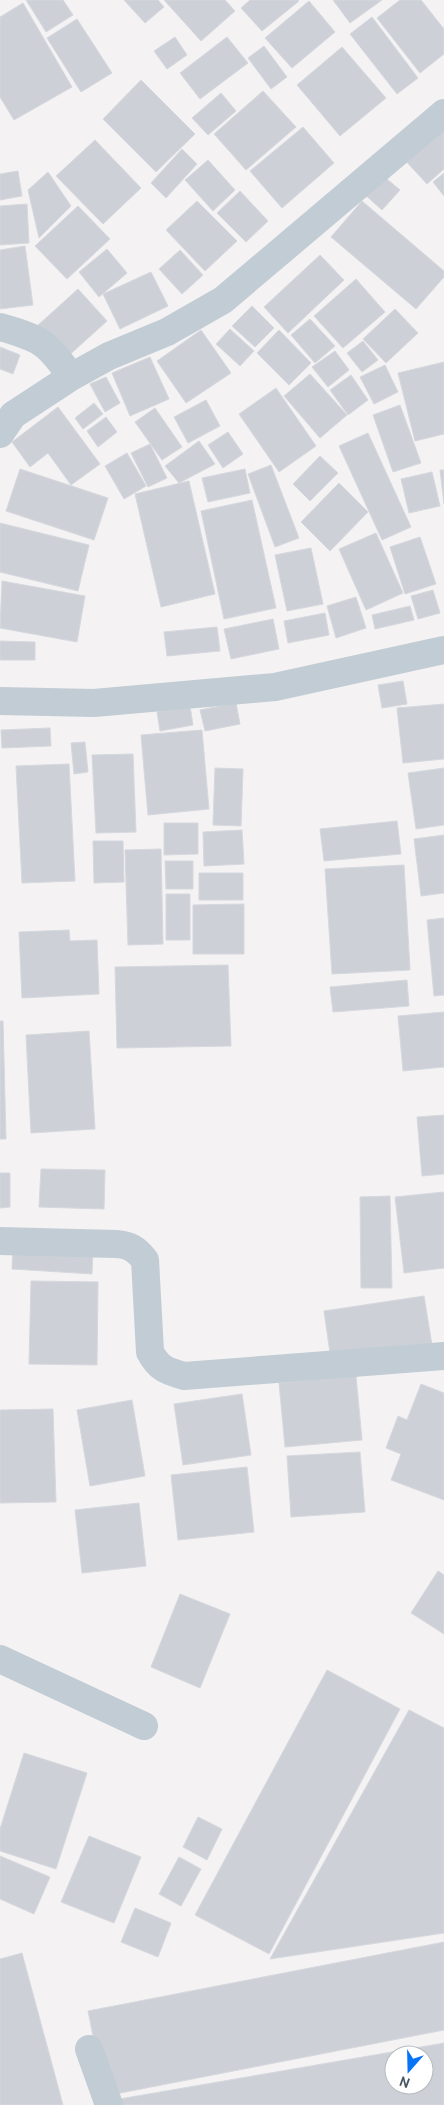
<svg xmlns="http://www.w3.org/2000/svg" width="444" height="2105" font-family="Cabin,sans-serif">
<style>
.building{fill:#cdd1d7;stroke:#d5d8de;fill-rule:evenodd}
.lines{fill:none;stroke-linecap:round;stroke-linejoin:round}
.minor{stroke:#c1ccd4;stroke-width:28}
</style>
<rect width="100%" height="100%" fill="#f4f2f2"/>
<path class="building" d="M26,0h37l10,15 -27,17z
M124,0h34l6,7 -19,16z
M164,0h61l10,11 -34,30z
M250,0h47l2,1 -37,30 -21,-23z
M333,0h49l-32,23z
M400,0h21l23,29v25l-24,19 -43,-55z
M309,1l26,31 -43,36 -27,-30z
M23,3l49,84 -58,33 -14,-23v-80z
M372,17l46,61 -21,16 -47,-60z
M77,19l35,54 -31,19 -34,-54z
M175,37l12,18 -20,14 -13,-18z
M227,37l21,26 -48,36 -20,-26z
M264,46l23,31 -16,12 -23,-31z
M342,47l44,51 -46,38 -43,-51z
M141,80l54,54 -39,38 -53,-53z
M263,91l33,36 -50,43 -32,-36z
M221,93l15,18 -28,24 -16,-17z
M444,123v46l-17,15 -24,-26z
M303,127l31,36 -52,45 -32,-37z
M95,140l46,48 -38,36 -47,-48z
M182,149l15,15 -31,34 -15,-15z
M208,160l27,30 -22,21 -28,-31z
M18,171l4,25 -22,4v-26z
M48,172l23,34 -32,32 -11,-48z
M444,173v23l-11,-14z
M381,174l19,16 -18,20 -19,-17z
M240,191l28,30 -22,21 -29,-29z
M197,201l40,40 -32,30 -39,-41z
M362,201l82,70v6l-28,32 -85,-72z
M27,204l2,39 -29,2v-39z
M78,206l32,33 -43,40 -32,-33z
M25,246l8,59 -33,4v-59z
M107,249l20,24 -28,24 -20,-25z
M180,250l23,25 -21,19 -23,-25z
M320,255l24,25 -56,53 -24,-26z
M151,272l17,34 -48,23 -17,-35z
M356,279l29,33 -42,36 -29,-32z
M78,289l29,32 -42,38 -29,-32z
M252,306l22,22 -19,19 -23,-21z
M395,309l23,24 -32,30 -23,-24z
M310,319l25,27 -20,17 -24,-28z
M230,329l24,22 -14,15 -24,-22z
M201,330l30,43 -45,30 -29,-42z
M279,330l32,33 -22,22 -32,-32z
M363,341l15,19 -16,12 -15,-19z
M0,347l20,8 -7,19 -13,-5z
M335,351l14,19 -21,17 -16,-20z
M150,357l19,42 -39,17 -18,-43z
M444,362v72l-29,7 -17,-68z
M385,365l13,27 -24,12 -14,-27z
M310,374l37,41 -27,23 -36,-42z
M351,375l17,25 -20,15 -18,-25z
M106,377l14,26 -15,9 -15,-28z
M276,388l40,58 -37,26 -40,-58z
M206,400l14,26 -32,17 -14,-26z
M94,403l9,11 -20,15 -8,-11z
M400,405l21,58 -28,9 -20,-57z
M58,407l42,57 -29,21 -23,-32 -18,14 -18,-25z
M155,408l27,39 -20,13 -27,-38z
M106,417l11,15 -19,15 -11,-16z
M228,432l15,22 -20,14 -15,-23z
M368,433l43,94 -29,13 -43,-94z
M199,441l16,23 -36,19 -14,-17z
M150,444l17,34 -19,9 -17,-34z
M127,453l19,33 -22,13 -19,-33z
M320,456l18,17 -28,28 -17,-17z
M271,465l28,73 -24,9 -27,-73z
M20,469l88,29 -14,42 -88,-29z
M245,469l5,24 -42,9 -6,-24z
M440,470h4v34z
M432,472l8,34 -31,7 -8,-34z
M189,481l26,113 -54,13 -26,-113z
M339,483l29,29 -38,39 -29,-29z
M252,500l24,108 -52,11 -23,-108z
M0,523l89,22 -11,46 -78,-19z
M376,533l27,60 -37,17 -27,-61z
M420,537l16,47 -31,10 -15,-47z
M311,548l12,56 -36,7 -12,-56z
M2,581l83,15 -8,46 -77,-14z
M433,590l7,23 -22,6 -7,-23z
M356,597l10,31 -30,10 -9,-32z
M410,606l4,14 -39,9 -3,-14z
M325,613l4,22 -41,8 -4,-22z
M273,619l6,30 -48,10 -7,-30z
M217,627l3,24 -53,5 -3,-24z
M0,641l35,1v18h-35z
M403,681l4,23 -25,4 -4,-23z
M236,703l4,21 -35,7 -5,-21z
M444,704v55l-41,4 -6,-55z
M190,706l3,19 -33,6 -3,-19z
M50,728l1,18 -49,2 -1,-18z
M202,730l7,79 -61,6 -7,-80z
M85,742l3,30 -14,2 -3,-31z
M133,754l3,78 -40,1 -4,-78z
M69,764l6,117 -53,2 -6,-117z
M215,768l28,1 -2,57 -28,-1z
M444,768v57l-28,4 -8,-56z
M397,821l4,33 -77,7 -4,-32z
M164,823h34v31l-34,1z
M242,830l2,34 -40,2 -1,-34z
M444,835v58l-23,3 -7,-57z
M93,841h30l1,41 -30,1z
M161,849l2,95 -35,1 -3,-95z
M165,861h28v28h-27z
M404,865l6,105 -78,4 -7,-105z
M199,873h44v27h-44z
M166,894h24v46h-24z
M244,904v50h-51v-49z
M444,918v77l-10,1 -7,-76z
M69,930l1,11 27,-1 2,54 -77,4 -3,-66z
M228,965l3,81 -114,2 -2,-81z
M407,980l2,26 -76,6 -3,-25z
M444,1012v55l-41,4 -5,-55z
M0,1021h3l3,118h-6z
M89,1031l6,98 -64,4 -5,-98z
M444,1115v59l-22,2 -5,-59z
M41,1169l64,1 -1,39 -65,-2z
M0,1173h10v34l-10,1z
M444,1192v76l-40,5 -9,-76z
M390,1196l2,92h-31l-1,-91z
M13,1246l80,5 -1,23 -80,-5z
M31,1281l67,1 -1,83 -68,-1z
M424,1296l8,49 -101,15 -7,-49z
M356,1376l6,64 -77,7 -6,-64z
M421,1384l23,9v107l-53,-20 10,-26 -15,-6 12,-32 9,4z
M242,1394l9,61 -68,10 -9,-61z
M132,1400l13,76 -55,10 -13,-76z
M53,1409l3,93 -56,1v-93z
M360,1452l5,60 -74,5 -4,-61z
M247,1467l7,65 -76,8 -7,-65z
M139,1503l7,63 -64,7 -7,-63z
M438,1571l6,4v59l-33,-21z
M180,1594l50,20 -30,74 -49,-21z
M327,1670l73,39 -131,245 -74,-39z
M409,1710l35,18v205l-174,26z
M24,1753l63,20 -31,96 -56,-18v-22z
M198,1817l24,12 -15,31 -24,-13z
M89,1836l52,21 -27,66 -53,-21z
M0,1856l50,21 -16,37 -34,-15z
M179,1857l22,12 -20,37 -22,-12z
M135,1908l36,15 -13,34 -37,-15z
M444,1942v88l-339,66 -17,-85z
M22,1953l41,152h-63v-146z
M444,2043v62h-336v-4zM394,2055h30v30h-30z"/>
<g class="lines">
<path class="minor" d="M0,327c39,11 48,15 71,50
M0,434l13,-19 58,-38 38,-21 58,-24 56,-32 221,-187
M0,701l94,2 181,-16 169,-37
M0,1241l116,3c14,1 20,5 29,16l5,92c9,17 17,19 34,24l260,-20
M0,1659l144,67
M89,2049l20,56"/>
</g>
<g transform="translate(409 2070) rotate(200)"><circle r="24" fill="#ffffff" stroke="#b5bbc0"/>
<path d="M0-4L9 19L0 12L-9 19Z" fill="#0774f8"/>
<text y="-8" font-size="14" font-weight="bold" text-anchor="middle" fill="#475662">N</text>
</g>
</svg>
